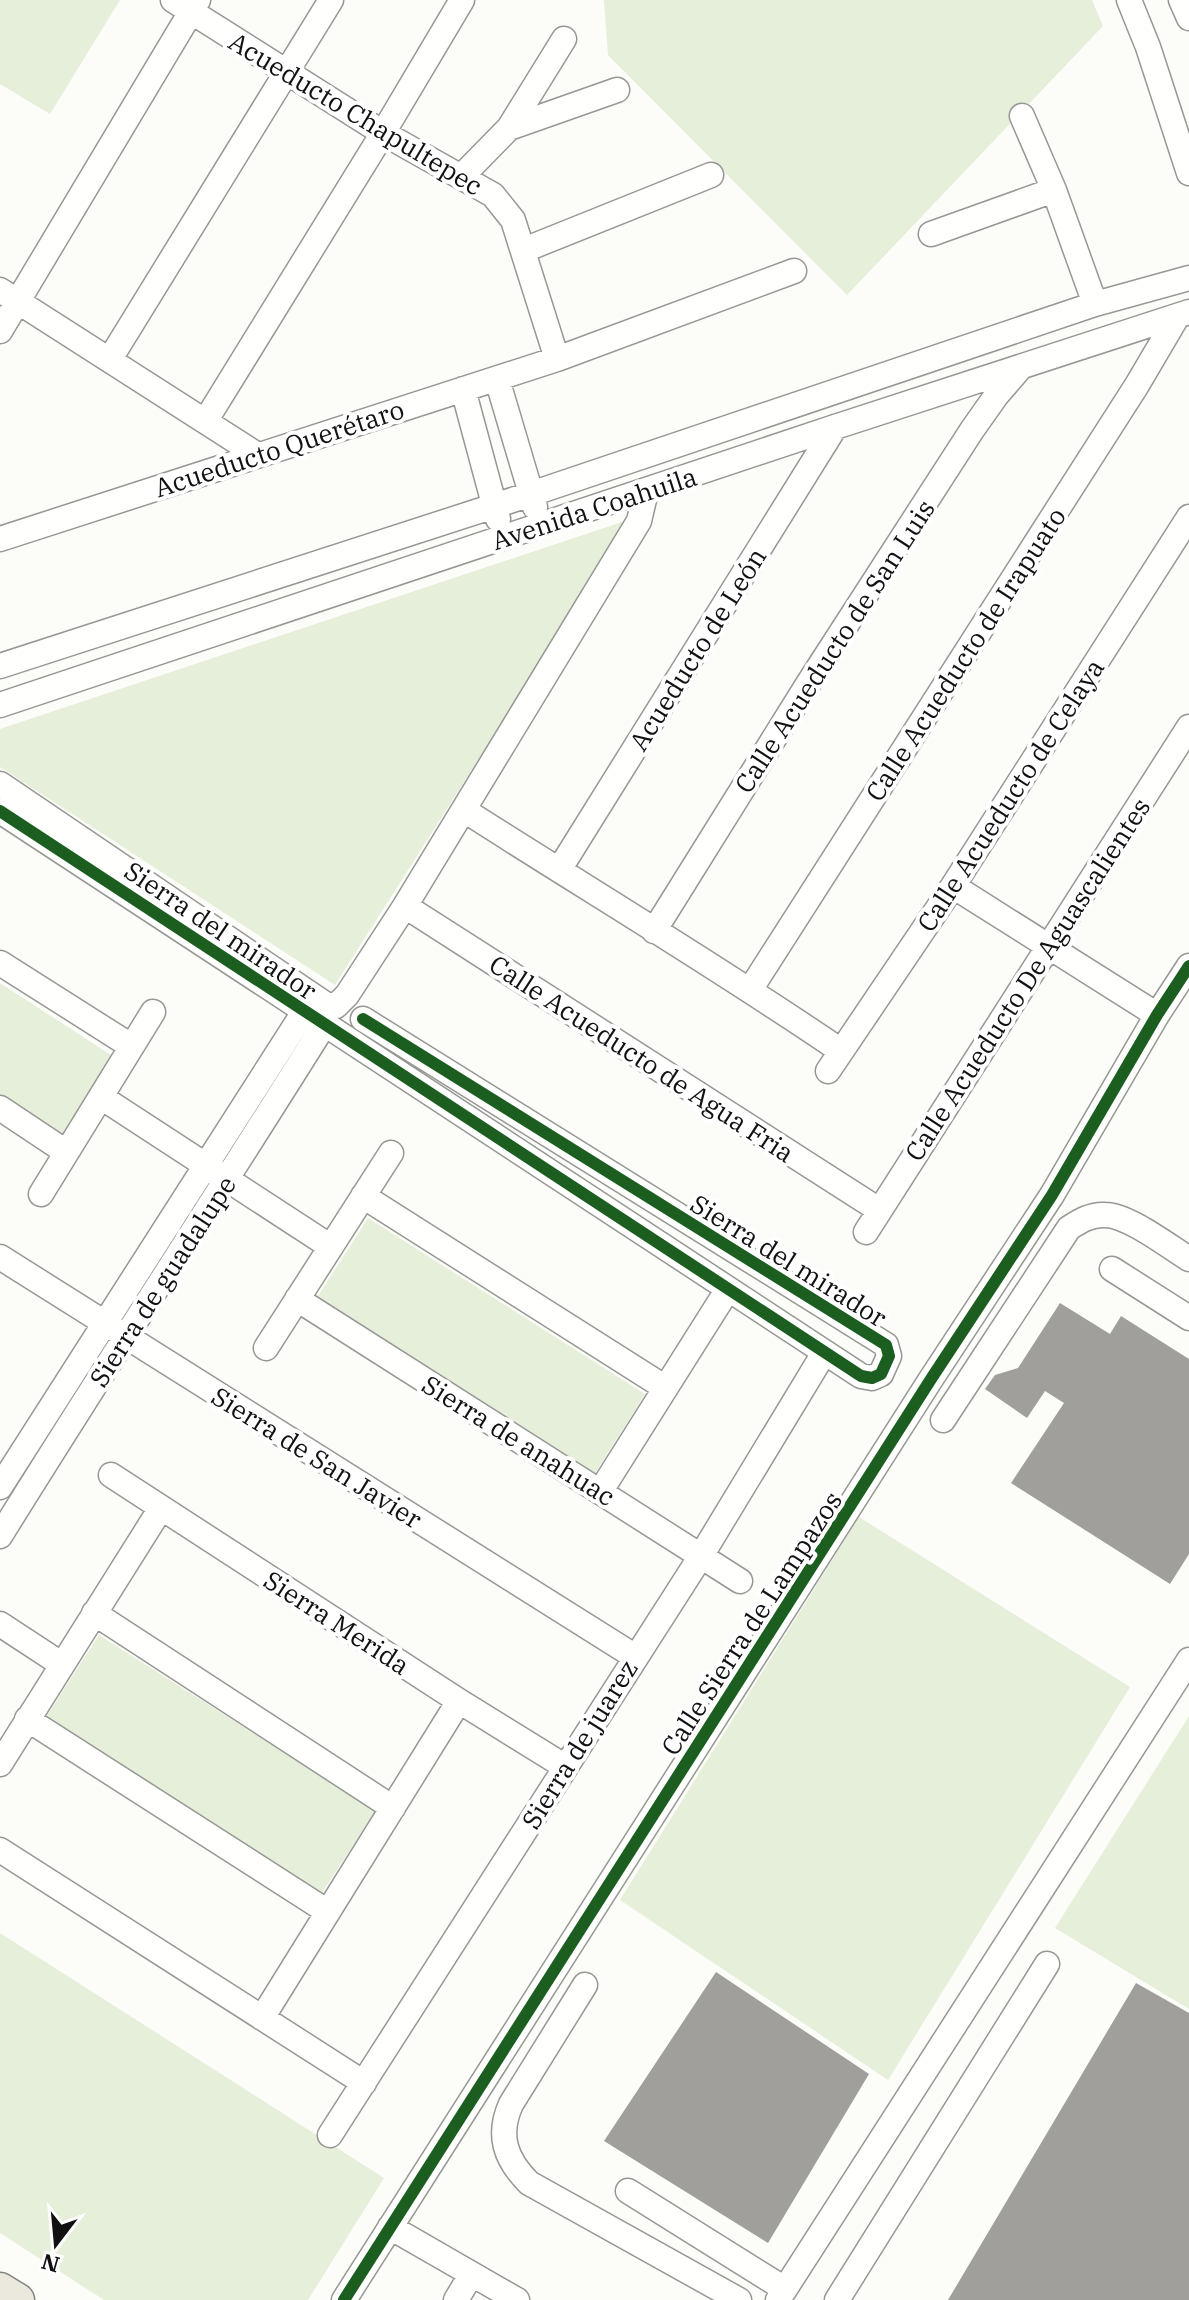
<svg xmlns="http://www.w3.org/2000/svg" width="1189" height="2300" font-family="'IBM Plex Serif',serif">
<style>
.green{fill:#e5efda}
.building{fill:#a09f9c}
.lines{fill:none;stroke-linecap:round;stroke-linejoin:round}
.minor-casing{stroke:#979795;stroke-width:27}
.major-casing{stroke:#848482;stroke-width:35}
.minor{stroke:#fffffe;stroke-width:24}
.major{stroke:#ebe8de;stroke-width:32}
.cycleway-casing{stroke:#fff;stroke-width:17}
.cycleway{stroke:#1b5e20;stroke-width:12}
.labels{text-anchor:middle;dominant-baseline:central;stroke-width:8;stroke-linejoin:round;paint-order:stroke}
.street-label{font-size:26px;fill:#111;stroke:#fff}
</style>
<rect width="100%" height="100%" fill="#fcfcf8"/>
<path class="green" d="M0,0h120l-70,114 -50,-30z
M604,0h488l11,26 -256,269 -239,-240z
M631,519l-296,466 -335,-218v-38z
M0,983l114,74 -51,84 -63,-42z
M368,1218l277,176 -50,79 -277,-177z
M859,1517l271,170 -242,393 -268,-180z
M99,1635l276,176 -53,82 -276,-176z
M1189,1716v293l-134,-81z
M0,1933l384,245 -76,122h-204l-104,-67z"/>
<path class="building" d="M1060,1303l50,31 11,-18 68,43v195l-19,30 -159,-101 53,-80 -19,-12 -18,27 -42,-29 10,-14 23,-7z
M716,1972l153,102 -101,169 -164,-102z
M1136,1983l53,30v287h-241z"/>
<g class="lines">
<g class="minor-casing">
<path id="minor" d="M173,0l210,133 110,62 20,25 44,139
M1129,0l19,47 41,126
M1181,0l8,18
M1022,116l32,74 41,114
M509,128l108,-38
M461,177l48,-49 55,-89
M931,234l123,-44
M524,250l187,-75
M0,290l256,164
M0,331l198,-331
M110,359l221,-359
M497,379l38,128
M463,389l35,130
M206,420l177,-287 79,-133
M0,539l557,-180 237,-88
M0,666l531,-172 564,-190 94,-26
M0,705l835,-278 354,-115
M0,784l325,220 11,2 11,-11 58,-89 234,-385 7,-30
M464,810c125,80 254,157 377,241
M0,811l861,565 11,2 9,-4 8,-18 -3,-11 -523,-326
M559,870l276,-443
M953,886l204,129
M405,906l474,304
M654,931l154,-247 164,-254 24,-34 25,-29
M0,963l131,83
M750,990l387,-605 40,-68
M828,1071l125,-185 236,-369
M101,1097l230,150
M0,1108l66,44
M41,1194l112,-182
M363,1196l301,191
M866,1232l323,-505
M0,1257l634,399
M1112,1269l77,49
M297,1299l443,282
M266,1348l125,-195
M943,1420l126,-192c11,-7 22,-14 36,-13 23,0 63,31 84,44
M111,1475l348,226 105,65
M0,1487l304,-475
M600,1492l128,-203
M0,1536c106,-171 217,-340 324,-511
M94,1613l299,195
M0,1624l61,40
M27,1719l301,193
M0,1764l161,-256
M0,1850l364,233
M585,1985l-74,119c-14,31 -6,55 18,79l210,117
M262,2018l197,-317
M330,2135l371,-579 123,-203
M628,2191l155,97
M390,2227l127,73
M344,2300l587,-921 121,-184 105,-180 32,-49
M456,2300l15,-25
M778,2300l411,-640
M837,2300l210,-336"/>
</g>
<g class="major-casing">
<path id="major" d="M0,2289l18,11"/>
</g>
<use href="#minor" class="minor"/>
<use href="#major" class="major"/>
<g class="cycleway-casing">
<path id="cycleway" d="M0,811l861,565 11,2 9,-4 8,-18 -3,-11 -523,-326
M344,2300l587,-921 121,-184 105,-180 32,-49"/>
</g>
<use href="#cycleway" class="cycleway"/>
</g>
<g class="labels">
<g class="street-label">
<text transform="translate(356 113) rotate(31)">Acueducto Chapultepec</text>
<text transform="translate(279 448) rotate(-18)">Acueducto Querétaro</text>
<text transform="translate(594 508) rotate(-18)">Avenida Coahuila</text>
<text transform="translate(834 646) rotate(-57)">Calle Acueducto de San Luis</text>
<text transform="translate(697 649) rotate(-58)">Acueducto de León</text>
<text transform="translate(965 654) rotate(-57)">Calle Acueducto de Irapuato</text>
<text transform="translate(1010 795) rotate(-57)">Calle Acueducto de Celaya</text>
<text transform="translate(221 930) rotate(34)">Sierra del mirador</text>
<text transform="translate(1027 979) rotate(-57)">Calle Acueducto De Aguascalientes</text>
<text transform="translate(642 1058) rotate(33)">Calle Acueducto de Agua Fria</text>
<text transform="translate(789 1260) rotate(32)">Sierra del mirador</text>
<text transform="translate(162 1281) rotate(-57)">Sierra de guadalupe</text>
<text transform="translate(519 1440) rotate(32)">Sierra de anahuac</text>
<text transform="translate(317 1457) rotate(32)">Sierra de San Javier</text>
<text transform="translate(337 1622) rotate(33)">Sierra Merida</text>
<text transform="translate(751 1623) rotate(-57)">Calle Sierra de Lampazos</text>
<text transform="translate(579 1744) rotate(-58)">Sierra de juarez</text>
</g>
</g>
<g transform="translate(56 2244) rotate(196)" stroke="#ffffff" stroke-width="6" paint-order="stroke">
<path d="M0-6L14 30L0 20L-14 30Z" fill="#111111"/>
<text y="-12" font-size="22" font-weight="bold" text-anchor="middle" fill="#111111">N</text>
</g>
</svg>
